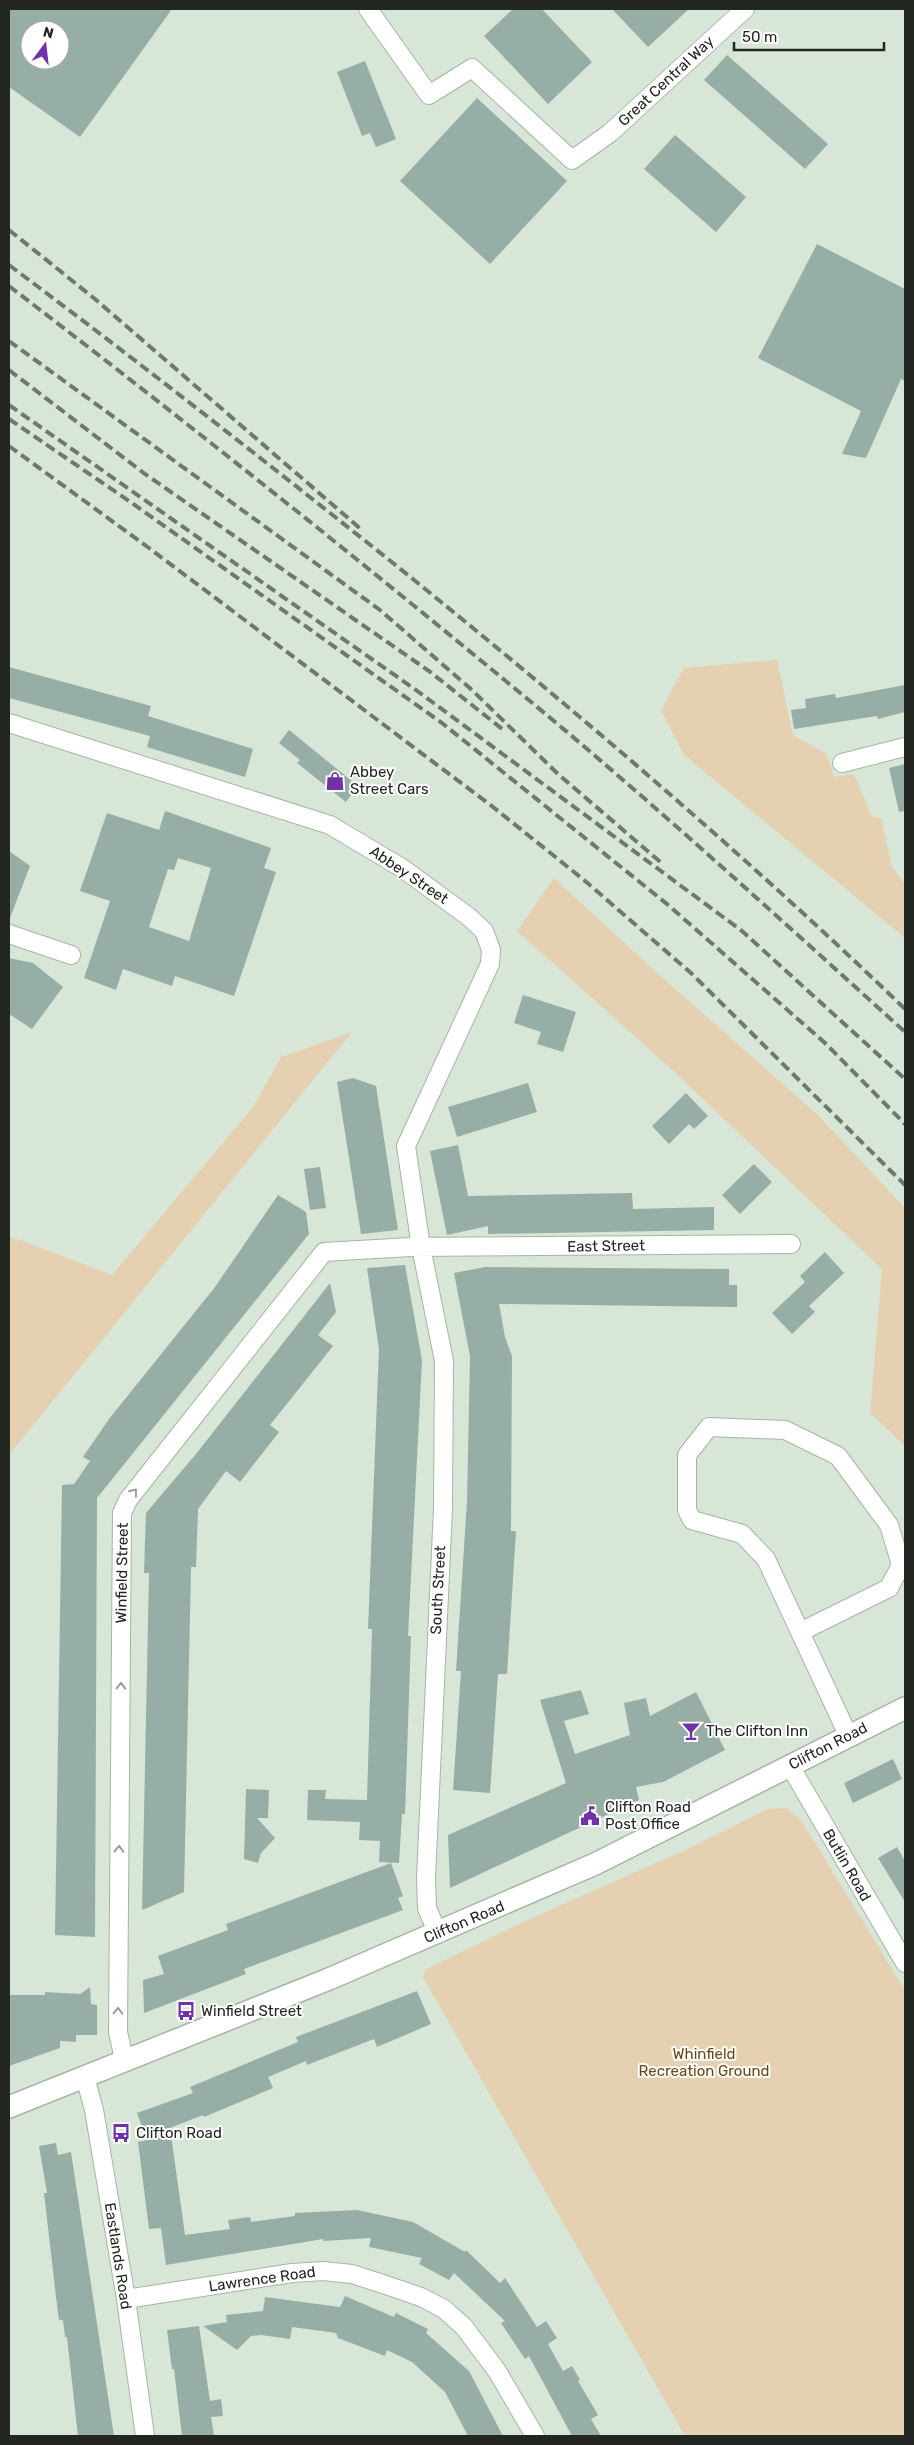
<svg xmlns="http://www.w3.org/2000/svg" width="914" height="2445" font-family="Rubik,sans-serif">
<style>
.green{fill:#e5d1b2}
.building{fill:#97aea7;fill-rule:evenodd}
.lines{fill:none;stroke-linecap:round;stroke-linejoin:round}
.minor-casing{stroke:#a7b5a5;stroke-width:20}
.tertiary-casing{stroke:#a7b5a5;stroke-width:24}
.minor{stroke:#fff;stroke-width:18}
.tertiary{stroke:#fff;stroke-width:21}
.rail{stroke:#6f796e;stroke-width:4;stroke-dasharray:10 5;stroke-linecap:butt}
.oneway{stroke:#9c9e9b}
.labels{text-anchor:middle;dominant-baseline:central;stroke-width:4;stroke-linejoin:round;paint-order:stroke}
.street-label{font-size:15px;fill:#222721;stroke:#fff}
.poi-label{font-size:15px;fill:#222721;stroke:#fff;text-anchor:start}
.park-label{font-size:15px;fill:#674a18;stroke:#fff}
</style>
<rect width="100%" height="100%" fill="#d7e6d6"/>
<path class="green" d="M777,660l16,75 34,19 7,23 20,-3 18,43 9,1 11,49 13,17v54l-221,-183 -23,-45 23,-42z
M554,878l101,93 163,144 87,93v238l-35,-33 12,-144 -213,-202 -152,-136z
M352,1032l-343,423v-219l103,39 141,-168 28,-50z
M786,1808l15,12 104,170v446h-220l-262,-459 3,-8 104,-50 153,-68 85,-42z"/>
<path class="building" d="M9,9h163l-92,128 -71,-50zM30,30h30v30h-30z
M513,9h29l50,53 -44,42 -64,-68z
M612,9h77l-41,38z
M727,55l101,89 -23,25 -101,-89z
M365,61l31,78 -20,8 -6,-14 -8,3 -25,-64z
M477,98l90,83 -77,83 -90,-83z
M675,135l71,62 -30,35 -72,-63z
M817,244l88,45v92l-4,-2 -35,79 -24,-4 19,-43 -103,-53z
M9,667l142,39 -3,10 105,33 -8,28 -98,-30 3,-11 -141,-38z
M905,685v27l-27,7 -1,-3 -83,13 -3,-19 15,-2 -1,-9 30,-5 1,4z
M289,730l69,56 -12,16 -49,-39 3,-3 -21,-17z
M905,764v47l-6,1 -10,-44z
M165,811l106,37 -7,20 12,4 -42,124 -59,-20 -3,10 -49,-17 -7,21 -32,-12 26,-77 -30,-10 27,-78 52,17zM178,858l33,10 -22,73 -40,-14 19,-58 6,1z
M9,851l21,15 -20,52h-1z
M9,958l24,5 30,24 -31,42 -23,-15z
M523,995l53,17 -13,40 -26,-8 4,-12 -27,-9z
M353,1078l23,8 22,144 -37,4 -24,-152z
M528,1083l9,29 -80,25 -9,-30z
M686,1093l22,23 -14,13 -5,-5 -20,20 -17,-18z
M458,1145l10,51 164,-3 1,16 81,-2v23l-226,4v-8l-41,9 -17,-84z
M754,1164l18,18 -32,32 -18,-19z
M320,1167l6,41 -16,2 -6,-41z
M278,1195l28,17 3,22 -212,264 -2,439 -40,-2 7,-450 12,-1 16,-23 -7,-4 26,-38 106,-132z
M825,1252l19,21 -35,33 6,6 -23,22 -20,-21 33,-31 -5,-6z
M405,1265l17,95 -14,276h3l-6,178h-3l-3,49 -20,-1 1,-21 -21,-1 1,-18 -53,-2 1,-30h18l-1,9 42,1 5,-171h-4l11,-280 -12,-81z
M485,1267l244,2v16h8v22l-238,-3 6,33 7,19 -1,175h5l-9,143h-9l-8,119 -37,-3 8,-119h-5l11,-170 3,-145 -16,-83z
M330,1283l6,29 -18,23 15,11 -63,79 9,7 -39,50 -14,-11 -28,38 -2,58h-5l-7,325 -42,18 7,-337h-5l2,-60 50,-59z
M581,1690l8,24 -25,7 11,33 55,-19 -6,-32 22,-5 4,18 46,-24 29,58 -62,32 -27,5 3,13 -189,88 -2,-53 118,-52 -26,-83z
M893,1759l9,20 -49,24 -9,-20z
M246,1789l23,1 -1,28h-11l18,20 -14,15 -3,10 -14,-4z
M897,1847l8,14v41l-27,-44z
M391,1863l12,33 -5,2 5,12 -159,59 2,5 -102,39 -1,-33 21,-6 -6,-18 70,-26 -2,-6z
M90,1987l1,17 6,1v30h-21v7l-16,-1v7l-51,18v-71h36v-3l35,2z
M417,1991l14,33 -54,23 -3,-8 -67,26 -1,-4 -38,16 5,11 -69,29 -1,-2 -33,13 15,107 45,-6 -2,-9 22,-3 1,5 44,-6v-3l62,-3 56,12 52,30 1,-2 34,33 5,-5 32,49 9,-6 11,17 -9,6 15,27 9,-5 8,14 -2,1 20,34 -7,4 10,17h-29l-43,-80 -4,3 -24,-36 4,-2 -51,-48 -5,7 -30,-16 3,-6 -53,-11 2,-9 -48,3v-2l-157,26 -5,-37 -12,1 -11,-87 9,-2 -10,-27 56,-20 -3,-6 108,-45 -2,-5z
M56,2143l2,12 13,-3 43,284h-36l-11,-99h-2l-2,-17h-4l-3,-23 -12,-104h3l-8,-47z
M345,2296l49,21 2,-4 32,16 -2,4 43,38 34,65h-35l-23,-44 -33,-30 -25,-12 -2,6 -47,-18 -2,-5 -44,-6 -2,12 -29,-4 -10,1 -14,14 -34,-24 24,-4 -1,-7 37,-4 2,-14 75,10z
M199,2326l11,75 11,-2 2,17 -12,1 3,19h-32l-8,-67h-2l-5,-39z"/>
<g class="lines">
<g class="minor-casing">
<path id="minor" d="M368,9l61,86 43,-27 100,92 38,-27 135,-124
M9,723l321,102 72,43 67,49 15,14 7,19 -1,14 -84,182 15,101 23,114 -1,147 -17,370 1,30 11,26
M842,763l63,-16
M9,934l62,21
M800,1632l89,-44 12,-23 -12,-40 -51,-69 -53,-26 -76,-3 -22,28v55l5,10 50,14 24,25 82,176
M790,1766l115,197
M124,2059l-6,-27 4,-519 6,-13 196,-248 87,-5 380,-3
M85,2077l9,33 32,189 19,137
M126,2299l166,-26 31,-2 29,3 31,10 38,13 23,12 20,18 33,44 38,65"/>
</g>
<g class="tertiary-casing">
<path id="tertiary" d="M9,2107l320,-128 266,-115 310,-156"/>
</g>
<use href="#minor" class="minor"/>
<use href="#tertiary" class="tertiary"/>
<path class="rail" d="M9,230l86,69 268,232
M9,265c130,97 257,197 384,298 176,142 349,289 512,446
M9,286c184,141 366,286 545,435 120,101 235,206 351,311
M9,341l371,269 92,80 87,85 105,90
M9,370l136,104 284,197 77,61
M9,405l407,285 326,241 163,148
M9,419l120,82 313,222 225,181 158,139 80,81
M9,446l140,102 344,259 91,73 107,93 214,212"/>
</g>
<defs><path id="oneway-chevron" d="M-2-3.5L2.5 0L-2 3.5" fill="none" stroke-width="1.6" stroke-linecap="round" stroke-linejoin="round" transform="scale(1.25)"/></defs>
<g class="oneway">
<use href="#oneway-chevron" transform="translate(134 1492) rotate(-52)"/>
<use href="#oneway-chevron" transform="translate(121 1686) rotate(-89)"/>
<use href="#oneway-chevron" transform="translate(119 1849) rotate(-89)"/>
<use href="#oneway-chevron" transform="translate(118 2011) rotate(-89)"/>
</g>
<defs>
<g id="shop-bare" transform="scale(1.5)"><path d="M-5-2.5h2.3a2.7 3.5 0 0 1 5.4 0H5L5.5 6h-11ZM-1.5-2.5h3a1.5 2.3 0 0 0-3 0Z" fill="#7232a7" stroke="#fff" stroke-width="2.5" paint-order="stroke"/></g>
<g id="bar-bare" transform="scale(1.5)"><path d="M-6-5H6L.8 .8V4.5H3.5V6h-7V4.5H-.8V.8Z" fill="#7232a7" stroke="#fff" stroke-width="2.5" paint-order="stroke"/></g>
<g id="civic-bare" transform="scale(1.5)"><path d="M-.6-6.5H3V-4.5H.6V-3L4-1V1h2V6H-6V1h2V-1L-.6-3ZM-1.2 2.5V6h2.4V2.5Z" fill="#7232a7" stroke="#fff" stroke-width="2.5" paint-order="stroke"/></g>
<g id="bus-bare" transform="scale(1.5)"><path d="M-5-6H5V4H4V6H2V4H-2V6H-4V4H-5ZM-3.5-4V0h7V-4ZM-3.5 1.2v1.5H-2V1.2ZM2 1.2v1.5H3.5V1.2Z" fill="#7232a7" stroke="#fff" stroke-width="2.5" paint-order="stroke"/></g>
</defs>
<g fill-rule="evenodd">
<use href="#shop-bare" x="335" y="781"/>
<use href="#bar-bare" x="691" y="1731"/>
<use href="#civic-bare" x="590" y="1816"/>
<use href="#bus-bare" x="186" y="2011"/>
<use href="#bus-bare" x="121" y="2133"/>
</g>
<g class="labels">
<g class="street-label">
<text transform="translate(666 81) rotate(-43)">Great Central Way</text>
<text transform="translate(409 875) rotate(34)">Abbey Street</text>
<text transform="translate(606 1246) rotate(-1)">East Street</text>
<text transform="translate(122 1573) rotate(-89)">Winfield Street</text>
<text transform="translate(438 1590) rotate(-87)">South Street</text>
<text transform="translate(828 1746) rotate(-27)">Clifton Road</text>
<text transform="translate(847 1865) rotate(60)">Butlin Road</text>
<text transform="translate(464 1922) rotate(-23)">Clifton Road</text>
<text transform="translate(118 2256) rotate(81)">Eastlands Road</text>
<text transform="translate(262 2279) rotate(-8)">Lawrence Road</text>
</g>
<g class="poi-label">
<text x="350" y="772">Abbey<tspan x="350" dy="17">Street Cars</tspan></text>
<text x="706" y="1731">The Clifton Inn</text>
<text x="605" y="1807">Clifton Road<tspan x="605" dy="17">Post Office</tspan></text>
<text x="201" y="2011">Winfield Street</text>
<text x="136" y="2133">Clifton Road</text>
</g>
<g class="park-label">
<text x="704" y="2054">Whinfield<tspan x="704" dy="17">Recreation Ground</tspan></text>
</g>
</g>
<rect width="914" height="2445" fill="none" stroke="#222721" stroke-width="20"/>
<g transform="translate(45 45) rotate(15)"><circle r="24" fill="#ffffff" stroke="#a7a9a6"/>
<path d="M0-4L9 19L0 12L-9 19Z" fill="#7232a7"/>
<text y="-8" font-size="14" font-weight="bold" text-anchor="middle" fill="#222721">N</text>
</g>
<path d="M734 42v8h150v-8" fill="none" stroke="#222721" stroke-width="2.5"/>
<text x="742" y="42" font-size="15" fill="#222721" stroke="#ffffff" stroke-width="4" paint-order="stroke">50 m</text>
</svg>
